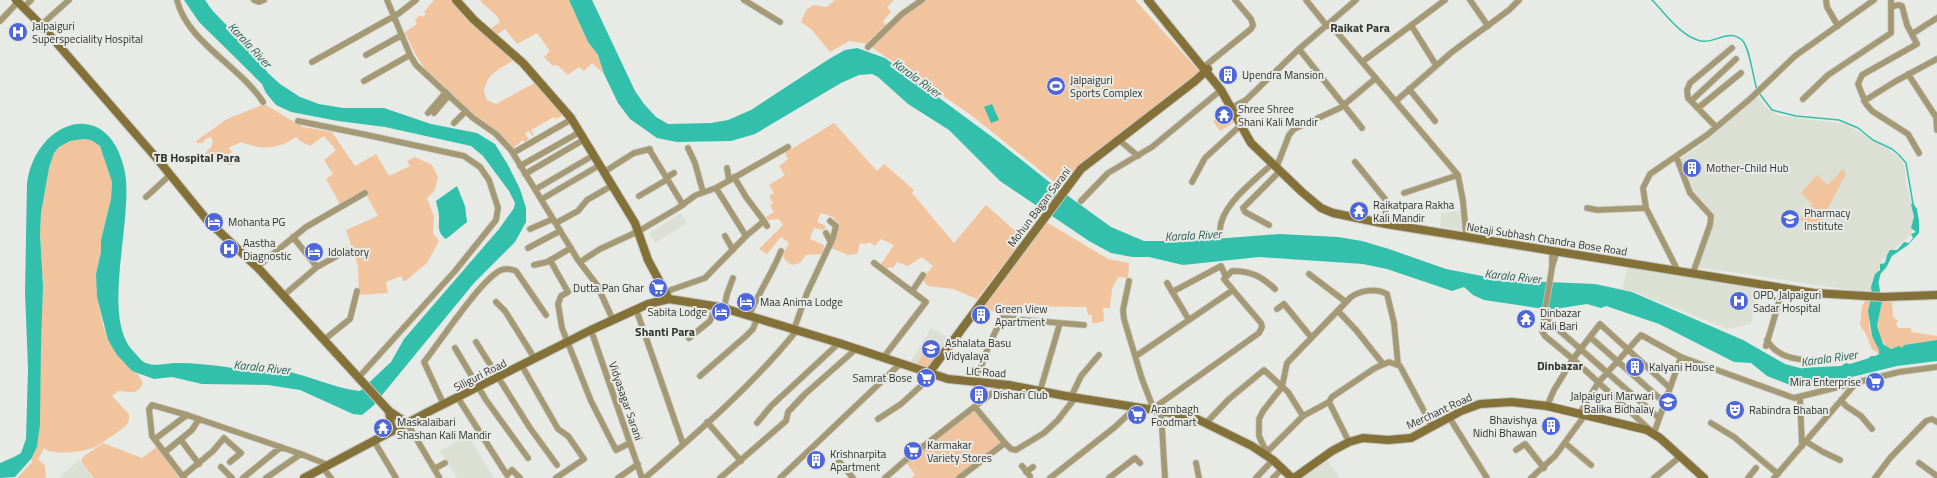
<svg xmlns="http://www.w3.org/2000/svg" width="1937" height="478" font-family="'Titillium Web',sans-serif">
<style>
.built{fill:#dce0d4}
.green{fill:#f2c49d}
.water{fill:#32c0ac}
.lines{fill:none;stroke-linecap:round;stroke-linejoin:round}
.stream{stroke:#32c0ac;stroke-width:1.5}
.street-casing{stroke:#c4c5c1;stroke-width:7}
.secondary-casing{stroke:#c4c5c1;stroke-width:10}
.street{stroke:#a59973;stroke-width:5.5}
.secondary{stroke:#847137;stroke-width:8}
.labels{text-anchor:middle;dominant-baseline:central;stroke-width:4;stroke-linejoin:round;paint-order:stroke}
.poi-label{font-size:11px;fill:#323231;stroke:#e8eae5;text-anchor:start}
.street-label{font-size:11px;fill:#323231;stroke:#e8eae5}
.neighbourhood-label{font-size:12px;font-weight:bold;fill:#333430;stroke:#e8eae5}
.water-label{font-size:12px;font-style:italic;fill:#2a6158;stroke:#e8eae5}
</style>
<rect width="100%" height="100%" fill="#e8eae5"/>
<path class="built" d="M1758,97l7,9 12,9 69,9 44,26 10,8 5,10 1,16 10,34 -6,17 -28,25 -11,33 -175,-26 16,-50 -19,-23 -15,-34 18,-11z
M1460,211l2,19 -22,-3 1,-14z
M681,213l6,10 -32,20 -6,-10z
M1628,266l129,23 -6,35 -24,5 -95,-38 -10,-1z
M931,328l20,11 -25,30 -16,-6z
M468,436l26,42h-37l-17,-27z
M79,460l15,18h-34l3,-4z
M1327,460l13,18h-38l7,-5z"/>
<path class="green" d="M434,0h18l65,59c-15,8 -31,14 -33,33l3,8 9,4 40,-22 27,33 -7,4 -2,-2 -23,13 3,5 -2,1 -3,-5 -4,2 4,7 -4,2 -2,-2 -11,9c-29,-24 -58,-49 -84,-77 -10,-11 -17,-26 -23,-40l12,-8 -2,-4 5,-5 2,2 4,-3 -2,-2z
M480,0h89l19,42 10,13 6,19 -12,-11 -8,8 -5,-4 -11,8 -11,-10 -4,1 -9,-9 6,-6 -13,-18 -20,11 -12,-15 -8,6 -7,-6 10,-7c-3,-10 -15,-14 -20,-22z
M835,0h59l-7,7 4,5 -8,9 3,4 -18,19 -19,-3 -19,11 -18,-22 -11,-8 5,-12 7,-5 14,2z
M924,0h211l64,71 -6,7 -105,80 -14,15 -18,9 -4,-2 -81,-65 -101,-69 33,-31z
M264,104l39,23 29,5 23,34 21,-12 13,22 21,-10 -3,-5 8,-4 17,8 6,12 -3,13 -8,8 7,18 -1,17 6,8 -12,22 -23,19 -3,-6 -15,6 2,11 -29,2 -1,-29 -12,-36 32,-14 -12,-22 -25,12 -15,-27 7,-5 -9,-14 12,-10 -12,-14 -14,10 -10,-5 -4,-4c-20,13 -33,13 -55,5l-13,6 4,4 -5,3 6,10h-5l-2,-3 -4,1 -2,-5 -8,4 -7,-9 7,-7 1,-6 -3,-3 -5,2 -2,4h-6l-1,-2 31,-22z
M1230,113l5,9 -15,9 -7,-10 6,-4 2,2z
M834,123l43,48 7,-7 30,26 -2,3 42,50 32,-38 35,31 -4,11 -40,52 -24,-10 -25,-3 -6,-7 11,-13 -11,-9 -14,9 -11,-4 -4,6 -4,-1 -2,3 -6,-6 13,-19 -13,-6 -6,7 -6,-4 -3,2 -6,-1 -3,11 -9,1 -17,-7 8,-24 -6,-7 -12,-4 -4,9 9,4 -2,4 -10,-2 -4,11 14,6 -1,9 -17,1 -6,8 -8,2 -7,-5 -2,-5 6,-12 -8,-6 -14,17 -8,-5 24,-24 -4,-6 -11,1 -2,-3 8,-5 -4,-6 3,-3 -4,-7 5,-3 -5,-8 16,-10 -6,-9 9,-7 -3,-6z
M83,139l8,1 9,6 12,36 -1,17 -10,41v12l-5,22 1,23 6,28 5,15 9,15 15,16 5,2 6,10c-5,12 -12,9 -24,8l-7,5 17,18v6l-3,6c-10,7 -21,15 -31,21 -10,5 -44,9 -51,1l-6,11 7,7 1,12h-29l15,-16 -1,-3 6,-12 6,-161 -3,-52 1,-21 8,-45 5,-15 5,-6 11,-6z
M1843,169l3,5 -28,53 -19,-7 13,-16 -11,-11 16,-18 11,10z
M1043,220l65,39 21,4 -1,15 -10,-1 -6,12 -2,19h-7l1,13 -6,2h-6v-8h-4l-2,-8 -81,-1 -3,10 -20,-10z
M1871,299c-3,12 -3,26 1,38 3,6 9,10 7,17l-7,-5 -6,-15 -6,-9 2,-19 4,-6z
M1882,302h10l1,15 5,4 -2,3 2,4h13v4l26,4v4l-33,5 -2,3 -4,-2 -4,3 -6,-1 -9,-11 -2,-11z
M929,344l12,8 -11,14 -4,3 -10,-4z
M975,408l26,35 -46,35h-44l4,-3 -9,-13z
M103,443l39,15 15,-11 22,31h-85l-13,-17 3,-5z"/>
<path class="water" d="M184,0h21l7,10 42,44 14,19 12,11 20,13 19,7 24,4h41l47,16 46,9 18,11 13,21 12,24 6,19v14l-11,20 -41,41 -101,123 -11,9 -9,-1 -53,-24 -32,-5 -66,-1 -30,-7 -18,2 -22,-8 -15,-16 -9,-15 -11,-43 -1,-23 5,-22v-12l10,-41 1,-17 -12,-36 -9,-6 -8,-1 -13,2 -11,6 -5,6 -5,15 -8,45 -1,21 3,52 -2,59 -1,79 -3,23 -6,12 -16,18 -15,1v-15l14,-6 7,-4 5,-14 2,-70 -3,-77 2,-109c9,-63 80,-87 97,-15 12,47 -26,151 11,185 3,3 7,9 11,10 10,4 20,0 30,0 19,0 39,2 57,5 5,0 10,3 15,3 11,1 22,-3 33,-1 27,5 52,18 79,21l31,-29 13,-23 95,-110 15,-21 1,-5 -6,-12 -26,-35 -12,-10 -86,-19 -47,-6 -47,-9 -15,-7 -10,-12 -4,-9 -63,-62z
M569,0h23l43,91 9,13 12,13 12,7 43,-1 17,-3 23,-10 78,-51 16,-9 12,-2 28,10 114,84 54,43 58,42 33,14h44l92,-7 58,3 24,4 27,8 57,20 57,11 92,4 37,8 111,48 42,24 15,4 41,-2 5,-3 4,1 19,-6 2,-2h4l4,-2v-4l-7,-14 -4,-25 4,-16 -1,-8 4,-13 5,-4v-6l5,-1 2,-8 3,-5h7l7,-8 5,1 4,-5 -2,-4 5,-2 -5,-4 3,-11 -3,-13 2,-1 4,6 2,12v12l-11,12 -16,11 -6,12 -7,7 -1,5 4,22 -5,24 6,18 8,5 8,-3 3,2 2,-3 33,-5v21l-40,5 -74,18 -22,3 -11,-2 -23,-9 -16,-13 -17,-1 -75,-38 -53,-18 -5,2 -14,-4 -32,5 -18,-1 -53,-8 -11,-5 -9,-8 -12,4 -65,-22 -24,-5 -104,-7 -76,8 -34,-8h-17l-21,-4 -22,-12 -89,-60 -51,-51 -41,-26 -30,-27 -6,-3 -13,1 -18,8 -86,51 -24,7 -54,1 -20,-4 -27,-19 -12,-16 -14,-29 -6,-19 -10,-13z
M992,104l7,16 -8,3 -7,-16z
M457,186l8,20 2,16 -21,17c-9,-6 -7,-13 -7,-22 0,-5 -2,-11 -3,-16z"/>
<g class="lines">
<path class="stream" d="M1652,0c14,14 28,36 49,41 14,3 27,-13 41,-1 8,8 11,38 15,50
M1759,93l13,17 24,6 43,4 19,8 15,12 19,9 7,6 7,8 7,41
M1878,281l2,-8"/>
<g class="street-casing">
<path id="street" d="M177,0c10,42 63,66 86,102
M254,0l5,2 5,-2
M387,0l23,55 6,10 57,53 23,16 15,16 67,110 19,25 16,35
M744,0l36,22
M1306,0l21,26
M1470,0l18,26
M1826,0l1,7 11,19
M24,7l7,-7
M1891,7l7,-2 4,1 5,19 10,19 -55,31 -4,9 8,20 6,7 36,23 11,19
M0,21l18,-19
M1329,23l129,152 5,26 3,33
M41,25l28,-25
M1411,25l25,40
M1912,34l25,-16
M868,47l34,-33 20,-14
M1299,49l63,79
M366,55l36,-20
M312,62l86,-48 18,-14
M1362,62l83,-62
M1205,66l46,-37 2,-4 -2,-6 -16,-19
M1908,74l28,43
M364,81l46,-26
M1409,89l26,32
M1803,99l25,-24 63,-42v-33
M1396,101l56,-49 57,-42 10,-10
M1691,101l45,-42
M1864,101l32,-20 41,-22
M1233,107l13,-7 53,-51 57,-49
M1698,108l43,-35
M428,113l18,-21
M434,113l15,-18
M1237,114l9,-14
M1936,115l1,15
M298,121l69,14 97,21 16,11 9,13 9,28 -2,12 -41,51 -96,106
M454,123l12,-12
M1716,127l-28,-29 -1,-8 3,-7 42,-35
M1119,140l19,16
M688,148l7,15 8,29
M649,149l34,56
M513,153l59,-34
M1676,156l14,37 21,23 -1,9 -16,45
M1355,162l30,37 1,22
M520,166l60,-34
M1277,166l12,-31 5,-6 46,-21 36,-30
M727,168l2,12
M604,172l30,-19 16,-4
M525,174l60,-35
M667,177l7,-4
M1192,182l13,-24 36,-33
M716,188l30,48
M536,189l58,-34
M1404,193l54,-18
M639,196l29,-17
M146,197l24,-22
M542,199l58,-34
M1081,201l27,-28 44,-26 69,-57
M1587,208l10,2 49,-2
M764,221l3,5
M556,223l22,-12 9,-11 26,-15
M1269,225l-24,-13 -2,-4 37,-37
M530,229l23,-10
M826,233l5,10
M1220,233c-2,-26 34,-52 52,-69
M725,236l8,14
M293,237l24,30
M528,248l32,-17
M1552,250v17l5,-16
M550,260l18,32 -7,4 -3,8 4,24 29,73 25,49 14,-7
M580,262l20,-13 39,-18 39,-23 18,-13 20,-7 72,-41
M874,263l52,39 -43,56
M534,265l13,-3 24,-14
M257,267l49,-40 59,-34
M1676,267l-30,-59 -3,-20 7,-14 57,-39 43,-36 45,-43 79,-56
M1309,274l37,28
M1129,281l-6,29 1,9 18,60 12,31 4,-5 101,-72 3,-6 -1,-4 -28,-33 -97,66
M1167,283l22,37
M913,290l10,-15
M1233,290l-9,-11 8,-8c19,0 29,5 43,18
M665,292l40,-14 41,-42 18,-15 -18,-24 -12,-20
M1172,292l49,-26 5,11
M284,295l33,-28 29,-16
M496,302l9,9 30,48
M724,308l3,-14 6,-16
M636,309l47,135
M1277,309l7,-5 27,33
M1338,311l18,19 27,34
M749,316c9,-23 23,-42 32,-65
M1544,317l115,101
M794,329l13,-36 26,-55 3,-12 -6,-5
M591,330l51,148
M1590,337l75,66
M689,338l21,-17 6,-15
M325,339l25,-20 7,-28
M1767,340c11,20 37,21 57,20
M476,342l54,86 27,37
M1766,346l17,-58
M455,348l31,52 42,58
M522,366l36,63 10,7 16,23 -28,19
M700,376l46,-40 7,-7 4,-10
M975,383l14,-38 13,-27 82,7
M1040,391l20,-68
M1071,397l10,-21 18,-21
M458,398l49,77 5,-5 8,8
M1800,398l2,48
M1841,400l5,6 15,10 11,13
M444,405l-20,-43c16,-20 57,-83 77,-92 6,-2 10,-1 15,1l30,44
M1547,406l7,-16 19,-31 -28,-23 -3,-5 10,-64
M1161,411l4,67
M1580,413l18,-30 43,-48 40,22 113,41 105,-26 38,-5
M1303,416l26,-14
M1449,417l38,61
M878,419l23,-15 32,-29
M707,422l34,39
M407,423l32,54
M757,423l14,-17 68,-63
M1206,423l23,-24 35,-29 24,22 15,24 -35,35
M1711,423l23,14 44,37
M1649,429l-76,-70 27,-35 70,64
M1654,433l27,-76
M155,439l32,-24
M181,440l18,24
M374,441l22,37
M1805,441l18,11 17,8
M1349,442l-20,-40 3,-5 43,-29 14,-6 11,4 32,60
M1005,443l6,6 5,1 28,-17 14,-13 17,-22
M1565,443l26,22
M1516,450l9,-6 19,24
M165,452l27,-22 7,-11
M1267,455l1,-4 -4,-4 -5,-11v-17l4,-8 19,-24 5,-24 64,-66c10,-7 26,-9 36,-3l7,29 4,41
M839,461l14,17
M1196,463l3,15
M1919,463l18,13
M1022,466l8,10
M221,467l11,11
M323,468l8,10
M434,469l11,-6
M1026,472l7,-5
M183,476l30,-25 11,-13 17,15 -11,9
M184,478l-32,-42 -3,-27 3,-4 35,10 114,39 27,11
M243,478l38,-31
M266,478l35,-24
M618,478l20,-14
M645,478c53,-46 108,-93 152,-148
M720,478l66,-57 2,-9 17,-18 51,-45
M780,478l120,-114
M885,478l23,-20 83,-64 16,-9
M959,478l46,-35 -30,-36
M1050,478l65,-51 20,-19
M1109,478l26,-20 5,5
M1256,478l17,-18
M1273,478l10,-10
M1531,478l24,-22 30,-41
M1654,478l27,-22
M1748,478l8,-10
M1774,478l82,-95
M1875,478l15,-20 36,-37 6,-2 5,3"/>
</g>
<g class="secondary-casing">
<path id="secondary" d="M16,0l25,25 118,136 48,59 53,50 129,141 18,12
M456,0l18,20 49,43 48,55 64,105 13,37 21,39
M1148,0l73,90 30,53 51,49 19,16 12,5 53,11 428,69 69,4 54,-2
M929,373l152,-204 114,-88 13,-12
M389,411l3,20
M304,478l124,-66 163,-82 57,-26 21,-5 51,8 119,36 109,36 61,6 62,12 90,14 34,7 57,28 21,14 19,18
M1294,478l38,-27 17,-9 14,-4 25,2 23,-2 50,-27 19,-7 32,-2 35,4 100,24 13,8 44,40"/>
</g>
<use href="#street" class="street"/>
<use href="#secondary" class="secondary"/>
</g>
<defs>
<g id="hospital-disc" transform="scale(1)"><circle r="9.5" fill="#4e66db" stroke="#e8eae5"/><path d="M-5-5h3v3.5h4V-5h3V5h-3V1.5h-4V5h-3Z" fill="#fff"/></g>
<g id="building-disc" transform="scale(1)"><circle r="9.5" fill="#4e66db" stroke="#e8eae5"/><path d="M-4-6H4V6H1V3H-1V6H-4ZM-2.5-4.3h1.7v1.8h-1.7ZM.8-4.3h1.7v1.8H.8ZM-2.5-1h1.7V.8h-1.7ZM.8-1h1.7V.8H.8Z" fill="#fff"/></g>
<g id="stadium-disc" transform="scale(1)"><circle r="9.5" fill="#4e66db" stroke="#e8eae5"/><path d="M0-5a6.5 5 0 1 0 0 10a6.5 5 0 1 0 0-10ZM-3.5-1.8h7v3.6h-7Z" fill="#fff"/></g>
<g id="temple-disc" transform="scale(1)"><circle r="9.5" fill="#4e66db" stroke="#e8eae5"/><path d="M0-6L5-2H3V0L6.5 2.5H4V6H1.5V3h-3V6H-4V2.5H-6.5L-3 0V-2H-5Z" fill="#fff"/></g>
<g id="university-disc" transform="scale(1)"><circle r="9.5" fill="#4e66db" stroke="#e8eae5"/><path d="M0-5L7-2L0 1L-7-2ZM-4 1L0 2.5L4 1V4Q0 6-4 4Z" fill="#fff"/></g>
<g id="hotel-disc" transform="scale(1)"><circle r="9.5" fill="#4e66db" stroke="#e8eae5"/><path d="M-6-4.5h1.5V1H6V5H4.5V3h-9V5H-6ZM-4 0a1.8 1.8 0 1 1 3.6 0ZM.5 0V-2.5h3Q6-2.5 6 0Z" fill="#fff"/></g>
<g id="supermarket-disc" transform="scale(1)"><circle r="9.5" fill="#4e66db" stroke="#e8eae5"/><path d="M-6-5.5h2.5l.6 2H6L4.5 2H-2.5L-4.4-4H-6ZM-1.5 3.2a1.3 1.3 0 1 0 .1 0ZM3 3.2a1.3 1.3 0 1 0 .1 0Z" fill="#fff"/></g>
<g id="school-disc" transform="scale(1)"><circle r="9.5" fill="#4e66db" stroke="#e8eae5"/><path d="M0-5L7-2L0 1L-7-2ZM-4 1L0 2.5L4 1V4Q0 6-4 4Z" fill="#fff"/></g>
<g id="theatre-disc" transform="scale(1)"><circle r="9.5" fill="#4e66db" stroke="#e8eae5"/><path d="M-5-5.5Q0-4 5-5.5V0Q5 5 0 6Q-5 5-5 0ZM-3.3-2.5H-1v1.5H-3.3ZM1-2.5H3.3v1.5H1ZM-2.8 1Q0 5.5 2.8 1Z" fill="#fff"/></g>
</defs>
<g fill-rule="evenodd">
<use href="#hospital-disc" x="18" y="32"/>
<use href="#building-disc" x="1228" y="75"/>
<use href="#stadium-disc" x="1056" y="86"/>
<use href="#temple-disc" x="1224" y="115"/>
<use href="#building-disc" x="1692" y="168"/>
<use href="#temple-disc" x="1359" y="211"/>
<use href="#university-disc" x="1790" y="219"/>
<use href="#hotel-disc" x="214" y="222"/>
<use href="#hospital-disc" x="229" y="249"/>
<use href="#hotel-disc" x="314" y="252"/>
<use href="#supermarket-disc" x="658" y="288"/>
<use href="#hospital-disc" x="1739" y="301"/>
<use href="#hotel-disc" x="746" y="302"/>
<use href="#hotel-disc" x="721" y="312"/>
<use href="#building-disc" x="981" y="315"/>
<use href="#temple-disc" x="1526" y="319"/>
<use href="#school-disc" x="931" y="349"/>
<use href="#building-disc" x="1635" y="367"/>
<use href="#supermarket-disc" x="926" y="378"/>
<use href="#supermarket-disc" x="1875" y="382"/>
<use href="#building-disc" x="979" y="395"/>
<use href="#school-disc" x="1668" y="402"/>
<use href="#theatre-disc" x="1735" y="410"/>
<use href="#supermarket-disc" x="1137" y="415"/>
<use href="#building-disc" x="1551" y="426"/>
<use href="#temple-disc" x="383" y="428"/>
<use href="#supermarket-disc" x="913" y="451"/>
<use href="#building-disc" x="816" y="460"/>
</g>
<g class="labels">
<g class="poi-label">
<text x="32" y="26">Jalpaiguri<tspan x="32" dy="13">Superspeciality Hospital</tspan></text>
<text x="1242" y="75">Upendra Mansion</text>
<text x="1070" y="80">Jalpaiguri<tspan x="1070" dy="13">Sports Complex</tspan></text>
<text x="1238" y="109">Shree Shree<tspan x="1238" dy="13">Shani Kali Mandir</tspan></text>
<text x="1706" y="168">Mother-Child Hub</text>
<text x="1373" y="205">Raikatpara Rakha<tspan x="1373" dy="13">Kali Mandir</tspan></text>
<text x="1804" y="213">Pharmacy<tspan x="1804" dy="13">Institute</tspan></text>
<text x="228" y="222">Mohanta PG</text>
<text x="243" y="243">Aastha<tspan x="243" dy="13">Diagnostic</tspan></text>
<text x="328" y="252">Idolatory</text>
<text x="644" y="288" text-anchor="end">Dutta Pan Ghar</text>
<text x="1753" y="295">OPD, Jalpaiguri<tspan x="1753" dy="13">Sadar Hospital</tspan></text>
<text x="760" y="302">Maa Anima Lodge</text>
<text x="995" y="309">Green View<tspan x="995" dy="13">Apartment</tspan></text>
<text x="707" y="312" text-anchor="end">Sabita Lodge</text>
<text x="1540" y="313">Dinbazar<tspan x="1540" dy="13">Kali Bari</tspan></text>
<text x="945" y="343">Ashalata Basu<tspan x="945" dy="13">Vidyalaya</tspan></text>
<text x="1649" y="367">Kalyani House</text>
<text x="912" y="378" text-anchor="end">Samrat Bose</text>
<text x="1861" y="382" text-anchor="end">Mira Enterprise</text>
<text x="993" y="395">Dishari Club</text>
<text x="1654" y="396" text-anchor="end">Jalpaiguri Marwari<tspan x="1654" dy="13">Balika Bidhalay</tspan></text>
<text x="1151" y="409">Arambagh<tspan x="1151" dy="13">Foodmart</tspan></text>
<text x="1749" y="410">Rabindra Bhaban</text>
<text x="1537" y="420" text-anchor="end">Bhavishya<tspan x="1537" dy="13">Nidhi Bhawan</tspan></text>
<text x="397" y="422">Maskalaibari<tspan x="397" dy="13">Shashan Kali Mandir</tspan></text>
<text x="927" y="445">Karmakar<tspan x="927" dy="13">Variety Stores</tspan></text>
<text x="830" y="454">Krishnarpita<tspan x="830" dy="13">Apartment</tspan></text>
</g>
<g class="street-label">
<text transform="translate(1039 207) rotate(-53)">Mohun Bagan Sarani</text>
<text transform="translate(1547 239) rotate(9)">Netaji Subhash Chandra Bose Road</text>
<text transform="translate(986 372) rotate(4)">LIC Road</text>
<text transform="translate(480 375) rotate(-27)">Siliguri Road</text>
<text transform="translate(626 401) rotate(71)">Vidyasagar Sarani</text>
<text transform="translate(1439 411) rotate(-25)">Merchant Road</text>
</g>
<g class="neighbourhood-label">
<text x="1360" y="27">Raikat Para</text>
<text x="197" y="157">TB Hospital Para</text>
<text x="665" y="331">Shanti Para</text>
<text x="1560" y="365">Dinbazar</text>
</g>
<g class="water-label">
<text transform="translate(250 45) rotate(47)">Karala River</text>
<text transform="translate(917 78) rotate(36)">Karala River</text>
<text transform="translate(1193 235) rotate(-3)">Karala River</text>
<text transform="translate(1513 276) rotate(6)">Karala River</text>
<text transform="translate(1829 358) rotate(-8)">Karala River</text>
<text transform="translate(262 367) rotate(6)">Karala River</text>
</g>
</g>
</svg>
